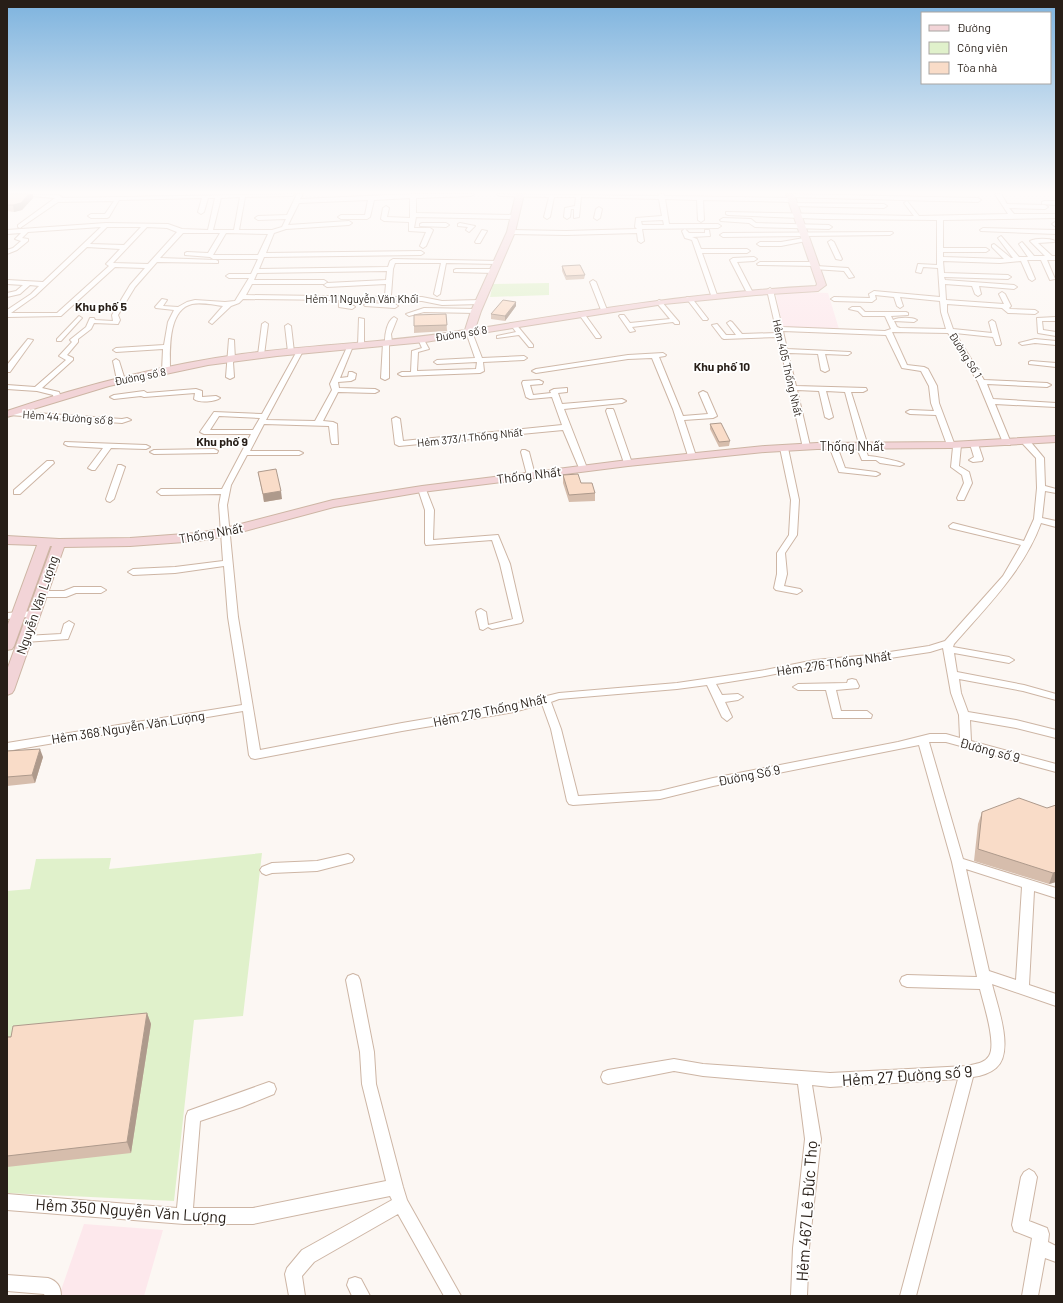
<svg xmlns="http://www.w3.org/2000/svg" width="1063" height="1303" font-family="Barlow,sans-serif">
<style>
.education{fill:#fde8ec}
.green{fill:#e0f1cb}
.lines{fill:none;stroke-linecap:round;stroke-linejoin:round}
.street-casing{stroke:#cdb5a4;stroke-width:2}
.secondary-casing{stroke:#cdb5a4;stroke-width:2}
.street{fill:#fff;fill-rule:evenodd}
.secondary{fill:#f2d4d7;fill-rule:evenodd}
.wall{fill:#d6bdac}
.shaded-wall{fill:#ae9a8c}
.building{fill:#f9dcc8;stroke:#ae9a8c}
.labels{text-anchor:middle;dominant-baseline:central;stroke-width:3.5;stroke-linejoin:round;paint-order:stroke}
.far-street-label{font-size:11px;fill:#271e17;stroke:#fff}
.far-neighbourhood-label{font-size:12px;font-weight:bold;fill:#271e17;stroke:#fff}
.street-label{font-size:13px;fill:#271e17;stroke:#fff}
.near-street-label{font-size:16px;fill:#271e17;stroke:#fff}
</style>
<rect width="100%" height="100%" fill="#fcf7f3"/>
<path class="education" d="M775,291l53,2 11,36 -56,-2z
M84,1224l79,6 -19,66h-85z"/>
<path class="green" d="M549,283v12l-59,2 3,-13z
M262,853l-19,163 -49,4 -20,181 -167,-8v-302l23,-2 6,-30 75,-1 -2,11z"/>
<g class="lines">
<g class="street-casing">
<path id="street" d="M7,194l52,1 3,2 -1,1 234,-4 -3,2 -47,1 -6,33h33l10,-3 4,-8 -28,1 -3,-2 3,-2 29,-1 10,-21h6l-3,5 113,-5h61l-3,2 -55,2v15l99,2 3,2 -3,2 -99,-2 -2,11h16l3,2 -7,16 -3,2 -3,-2 6,-14 -17,-1v-9l-25,-1 -3,-2 2,-11 3,-2 3,2 -2,9 23,1v-20l-36,2 -4,17 -3,2h-26l-3,-2 3,-2h24l3,-15 -69,3 -11,22 61,-4 3,2 -3,2 -63,4 -12,4 -8,20 155,-2 3,2 -3,2 -157,2 -5,12 129,-2 2,-6 3,-2 106,2v2l-2,1 -51,-1 -6,31 -3,2 -3,-2 7,-31h-46l-2,6 -2,26 -2,2h33l20,4 39,-1 3,2 -3,2 -39,1 -20,-4 -77,-1v4l9,2 1,1 -3,2 -13,-2v-7l-96,-1 -4,4 -8,3 -19,18 -3,-2 14,-16c-9,-1 -21,-4 -31,-2 -25,6 -22,48 -22,67l-4,2 -4,-2 1,-22 -47,3 -3,-2 3,-2 48,-3 4,-23 6,-12 -18,-2 -1,-1 7,-8 5,1 -4,6 15,1 9,-5 8,-2 30,2 10,-1 14,-23h-20l-3,-2 3,-2h22l7,-15h-45l-3,-2 -25,-2v-2l2,-1 21,1 12,-20h-37l-23,25 56,2 2,1v2l-61,-1 -22,25 -17,28 2,5 -2,4 -24,-1 -3,6 -13,10v3l-11,13 6,3v2l-31,28 17,4 2,5 -4,2h-3l-1,-4 -16,-4 -30,-2v-4l28,2 31,-27 -7,-4 13,-14 -2,-2 1,-1 15,-12 4,-9h4l1,2 18,1 -1,-6 18,-30 15,-17 -30,-1 -54,49 -54,1v-7l24,-16 8,-8 -9,-1 -10,9 -13,3v-4l9,-2 7,-6 -16,-1v-4l36,2 58,-55 -73,5 -6,6 6,1v2l-11,9 -10,4v-4l6,-2 8,-7 -6,-2 6,-6 -14,1v-4l99,-7 62,1 14,5 26,1 7,-32h-7l-4,14 -3,2 -3,-2 4,-14 -83,2 -10,17 -2,1h-16l-3,-2 3,-2h14l9,-13 -56,1 -38,26 -2,-1v-2l37,-27zM240,197l-6,33h-21l8,-32zM107,227h34l-17,18 -34,-1zM147,227l20,1 10,4 -29,32 -35,-1zM226,233l42,1 -10,21h-45zM87,247l33,2 -14,15 3,2 -52,47h-46l24,-17zM387,271l-1,9 -59,3 -3,2 3,2 59,-3 -1,11 2,2 -141,-2 6,-11h72l3,-2 -3,-2h-70l3,-7z
M497,194l162,2 -1,-2h6v2l128,2 3,2 -3,2 -89,-2 1,20 -3,2 -3,-2 -1,-20 -32,-1 4,25h49l3,2 -3,2 -76,1 2,12 -3,2 -3,-2 -1,-8 -71,2 -55,-1 -3,-2 3,-2 55,1 71,-2 -2,-2 1,-9 26,-2 -3,-17 -78,-2 -2,20 -5,1v-9h-3l-1,8 -3,2 -3,-2 1,-9 10,-2 1,-9h-22l-4,20 -3,2 -3,-2 5,-20 -49,-1zM663,220l1,5h-22l-1,-4z
M791,194l187,4 3,2 -3,2 -189,-5v-2z
M995,194h6l6,10 38,1 3,2 -3,2 -36,-1 5,6h42v4l-113,2v28h43l3,2 -3,2h-43v5l61,2 -12,-12v-2l2,-1 17,14h2l-15,-20 3,-2 18,21h9l-9,-13 3,-2 12,14h11l-15,-15c6,-3 19,-3 25,0l-1,1 -16,1 14,13h4v4h-9l8,19 -5,1 -9,-20h-14l8,19 -3,2 -3,-2 -8,-18 -21,2 -57,-2 1,12 64,2 3,2 -3,2 -64,-2 1,3 69,5 3,2 -3,2 -35,-3 2,8 -3,2 -3,-2 -3,-8 -27,-2 1,16 58,4 -5,-10 3,-2 3,2 6,12 -2,2 1,1 25,1 3,2 -3,2 -27,-1 -6,-5 -55,-4v8l6,17 39,4 -3,-11 3,-2 3,2 6,22 -1,1h-4l-3,-8 -38,-4 29,47 63,3 4,2 -4,2 -60,-3 6,15 63,4v4l-61,-3 16,39 -1,2h-6l-26,-63 -30,-49 -56,-1 15,33 17,2 4,2 9,17 2,17 15,40h6l1,2 -2,21 10,6 3,11 -8,17h-6l-1,-2 7,-15 -2,-8 -11,-8 2,-20 -6,-2 -11,-30 -26,-1 -4,-2 4,-2 24,1 -3,-8 -2,-17 -8,-15 -19,-3 -16,-33 -103,-4 4,18 63,3 1,1 -3,2 -23,-1 4,16 -4,2 -4,-2 -3,-16 -30,-1 8,33 70,2 1,2 -4,2h-12l17,54 -3,2 3,8c6,0 32,5 36,8l-4,2 -20,-3 -4,-3h-14l-6,-14 3,-2 -14,-52 -19,-1 7,26 -4,2 -4,-2 -6,-26 -22,-1 13,56 -4,2h-3l-25,-111 -54,2 -2,-1 -10,-13 5,-1 9,11h10l-9,-12 3,-2 2,1 10,12 35,-1 -10,-43 3,-2 3,2 9,37 103,4 6,-2 -6,-13h-22l-5,-5 -9,-2 3,-2h8l5,5h41l2,1v2l-17,1 2,4c6,-3 19,-3 24,0l-3,2 -20,-1 3,6 3,1 46,1 -5,-17 -1,-11 -40,-4 3,9 -3,2 -3,-2 -3,-9 -19,-2 1,4 -4,3 -38,-1 -3,-2 3,-2 36,1 -1,-4 5,-3 66,6 -2,-29 -15,-1 -2,6 -5,-1 2,-8 19,1v-45l-111,-1 -98,-4 -2,-1v-2l188,4 -10,-13 3,-2 12,15 89,-2z
M1044,201h12v4l-14,-1v-2z
M793,203l91,1 3,2 -3,2 -93,-2v-2z
M599,207l3,2 -2,9 -3,2 -3,-2 2,-9z
M723,218l28,1 5,4 73,2 3,2 -3,2 -74,-2 -6,-4 -28,-2 -1,-1z
M1055,222l1,1v4l-4,-3z
M422,223h24l3,2 -3,2 -26,-1v-2z
M460,223l15,3 -6,6 -3,-2 2,-3 -10,-1v-2z
M983,228l73,2v4l-75,-3 -1,-1z
M685,229l4,4h16v-3h4l1,6 -18,1 5,2 4,10h46l3,2 -3,2h-45l15,42 -1,1 -5,-1 -19,-55 -7,-2 -3,-7z
M482,230l5,1 -7,12h-4l-1,-1z
M892,232l1,1 -3,2 -167,2 -3,-2 3,-2z
M804,238l2,1v2l-25,5h-21l-3,-2 3,-2h21z
M831,240l3,2 8,17 -1,1 -5,-1 -8,-17z
M733,258l21,-1 3,2 -3,2 -17,1 15,29 -1,1 -5,-1 -16,-31z
M760,262h55l3,2 -3,2 -57,-1 -1,-1z
M816,266l32,2 6,9 -5,1 -5,-7 -30,-2 -1,-1z
M456,269h38l3,2 -3,2 -40,-1v-2z
M593,280l3,2 11,28 -1,1 -5,-1 -11,-28z
M687,297h4l17,22 -1,1h-4l-17,-22z
M659,300l2,1 18,21v2h-4l-2,-2 -41,5 3,4 -5,1 -11,-16 1,-1h4l6,8 40,-4 -14,-17z
M367,303l28,1 3,2 -3,2 -30,-2 -1,-1z
M424,308l52,1 3,2 -3,2 -52,-1 -15,4 -3,-2z
M579,312h4l18,25 -1,1h-4l-18,-25z
M79,316l3,2 -1,1 -20,22h-4v-2z
M394,317l3,2 -6,15 1,8 -3,2v34l-4,2 -4,-2 2,-35 2,-2c0,-7 2,-20 9,-24z
M1056,317v4h-14l1,9 13,2v4l-18,-3 -1,-15z
M359,318l5,1v26l-3,2 -3,-2z
M265,322l3,2 -4,31 -3,2 -3,-2 4,-31z
M511,323h4l18,22v2h-4l-10,-12 -22,3v-2l19,-4 -6,-8z
M288,324l3,2 3,26 -3,2 -3,-2 -3,-26z
M469,330l3,2 10,26 42,-2 3,2 -3,2 -41,2 1,9 -4,2 -78,3 -4,-2 4,-2h9l1,-21 10,-3 -4,-9 3,-2 2,1 6,11 -11,3 -1,19 59,-2 1,-7 -40,2 -3,-2 3,-2 38,-2 -9,-26z
M28,339l5,1 -23,32h-3v-7z
M229,339l5,1 1,20 -2,2 1,15 -4,2 -4,-2z
M1035,339l21,2v4l-21,-2 -13,2 -3,-2z
M348,345l5,1 -13,32 8,-1 1,-5h3l4,2 -1,5 -4,2 -13,1 1,6 36,1 4,2 -4,2 -37,-1 -15,29 10,1 4,2 1,20h-6l-1,-2 -2,-16 -65,-2 -14,27h49l4,2 -4,2h-52l-16,30 -4,20 11,112 22,133 142,-27 112,-19 45,-11 118,-10 88,-13 50,-10 55,-5 59,-9 16,-5 58,-65 18,-31 -71,-17 -1,-2 4,-3 71,18 10,-22 3,-31 -1,-30 -13,-14v-4h6l15,18 1,28 11,3v4l-11,-2 -3,27 14,3v6l-15,-4c-17,47 -54,83 -87,121l-1,3 56,10 5,3 -5,3 -55,-10 3,19 67,13 32,9v6l-33,-9 -64,-12 2,14 7,19 48,8 40,10v8l-40,-10 -46,-8 1,21 85,23v8l-110,-30h-17l34,117 93,29v10l-22,-7 -5,94 27,9v12l-64,-22c5,21 23,68 4,84 -6,5 -15,8 -23,9l-57,219h-16l58,-217 -128,8 -18,-2 9,54 -12,109 -2,48h-16l2,-48 12,-109 -7,-55 -95,-8 -29,-5 -66,13 -5,-2 -2,-5 2,-5 5,-2 66,-11 29,5 127,9 137,-7c8,-2 18,-3 22,-10 8,-12 -6,-54 -9,-67l-73,-2 -5,-2 -2,-4 2,-4 5,-2 70,2 -25,-115 -33,-117 -206,41 -53,13 -87,6 -4,-1 -2,-3 -16,-72 -9,-25 -28,8 -112,19 -147,28 -4,-1 -2,-3 -6,-44 -236,40v-8l235,-38 -14,-88 -4,-51 -49,7 -42,2 -5,-3 5,-3 42,-2 48,-6 -4,-56 2,-11 -60,1 -4,-3 4,-3h61l29,-55h-47l-4,-2 14,-20 48,2 35,-63 3,-2 3,2 -37,69 49,1 17,-31 -2,-6zM219,416l41,2 -7,12h-43zM943,648l8,45 8,22 1,23 -14,-4h-16l-32,8 -185,36 -53,13 -82,5 -17,-67 -10,-27 8,-3 118,-10 30,-4 15,32 5,4 5,-4 -7,-15 13,-2 5,-3 -5,-3 -16,1 -6,-11 49,-8 50,-10 55,-5 60,-9zM966,869l56,18 -6,93 -27,-9z
M663,353l3,2 -1,1 -6,1 24,59 25,-2 -9,-21 4,-2 4,2 10,23 -4,2 -29,2 12,36 -1,2h-3l-4,-2 -15,-47 -21,-51 -24,1 -92,14 -4,-2 4,-2 92,-14z
M116,359l3,2 6,19 -1,2 -7,-2 -4,-19z
M1031,361l25,2v4l-27,-3v-2z
M539,380l4,2 -1,2 -12,1 3,10 18,-2 -1,-2 4,-2 13,-1v4l-9,1 4,11 60,-5 4,2 -4,2 -58,6 23,59 -1,2h-3l-4,-2 -16,-38 -164,16 -4,-2 -3,-25 4,-2 4,2 3,22 159,-16 -10,-28 -22,2 -4,-2 -4,-14 1,-2z
M196,389l6,2v6l14,-1 4,2c-5,4 -21,5 -26,1l1,-6 -51,4 -3,-1 -27,3 -4,-2 4,-2 30,-4 3,2z
M607,409h6l1,2 18,52 -1,2h-6l-1,-2 -18,-52z
M7,411l115,8 5,-1 4,2 -9,3 -113,-8h-2z
M65,442l81,3 4,2 -4,2 -35,-1 -16,22h-3l-4,-2 15,-20 -35,-2 -4,-2z
M971,442h3l4,2 5,15 -1,2 -9,1 -4,-2 5,-3 -4,-13z
M830,444h3l4,2 8,22 31,4 4,2 -4,2 -37,-4 -10,-26z
M781,446h3l4,2 11,52 -2,35 -12,18 2,21 -3,12 16,3 2,2 -5,3 -21,-4 -2,-2 3,-14v-21l12,-18 2,-35 -11,-52z
M214,449l4,2 -1,2 -63,1 -4,-2 4,-2z
M522,450h3l4,2 6,23 -1,2h-3l-4,-2 -6,-23z
M47,461h6l1,2 -34,31h-6v-4z
M118,465h3l4,2 -11,32 -4,3 -3,-1 -1,-2z
M419,487h6l9,23 -1,30 65,-5 12,29 13,57 -2,2 -29,6 -4,-2 -5,3 -3,-1 -4,-17 2,-2 3,-1 5,3 2,13 25,-6 -13,-55 -8,-24 -66,5 -1,-2v-33l-7,-21z
M74,587h27l5,3 -5,3h-25l-10,4h-25l-5,-3 5,-3h23z
M34,611l5,3 -2,2 -30,3v-6z
M69,621l5,3 -6,15 -43,3 -5,-3 5,-3 36,-2 3,-10z
M852,679l4,1 3,6 -1,2 -22,2 5,21h26l5,4 -1,3h-38l-7,-28h-28l-5,-3 5,-3 49,-1 1,-3z
M348,854l4,2 2,3 -2,3 -35,9 -45,2 -6,2 -4,-2 -2,-3 2,-3 10,-4 45,-2z
M353,974l5,2 2,4 14,72 2,32 27,103 4,13 54,96h-17l-46,-82 -84,48 -12,14 3,20h-16l-4,-22 2,-6 15,-18 90,-50 -2,-4 -137,28h-69l-177,-14v-16l170,14 9,-92 2,-5 81,-29 5,2 2,5 -2,5 -32,13 -42,14 -7,87h60l133,-27 -24,-97 -2,-32 -14,-72 2,-4z
M1029,1169l5,3 3,5 -8,44 18,7 2,6 -1,8 8,4v16l-11,-4 -7,38h-16l10,-58 -18,-7 -2,-6 9,-48 3,-5z
M7,1275l41,3c9,3 13,8 13,18h-16l-1,-2 -37,-3z
M355,1277l6,2 9,17h-18l-5,-11 2,-6z"/>
</g>
<g class="secondary-casing">
<path id="secondary" d="M516,194h8l-9,38 -34,79 -6,18c113,-19 226,-37 341,-43l1,-2 -31,-90h8l32,91 -8,6 -62,4 -92,9 -239,38 -148,14 -69,9 -99,21 -102,31v-6c77,-26 155,-46 235,-57 74,-10 149,-11 223,-24l6,-19 36,-79z
M1056,436v6l-105,6 -134,1 -52,3 -137,14 -206,26 -88,15 -108,29 -28,5 -68,5 -66,1 -50,143 -2,3 -5,2v-25l45,-124h-2l-36,100 -2,3 -5,1v-23l30,-82 -30,-1v-8l52,3 71,-1 68,-5 27,-5 108,-28 89,-14 206,-26 137,-14 52,-3 134,-1z"/>
</g>
<use href="#street" class="street"/>
<use href="#secondary" class="secondary"/>
</g>
<path class="wall" d="M7,194h26v4l-11,12 -8,2 -7,-1z
M562,266l23,9 -1,4 -18,1 -4,-9z
M516,306l-11,15 -14,-2v-5z
M446,314l1,17 -33,2v-7z
M710,424l20,17 -1,5 -10,1 -9,-18z
M258,472l24,27 -18,3z
M563,475l18,8 14,10v8l-26,1 -6,-19z
M7,751l36,6 -8,26 -28,3z
M1056,805v77l-7,2 -75,-23 4,-37 4,-12 65,-4z
M147,1013l4,11 -20,129 -124,14v-130z"/>
<path class="shaded-wall" d="M29,194h4v4l-11,12 -8,2 -1,-7z
M516,302v4l-11,15v-5z
M281,491l1,8 -18,3 -1,-8z
M40,749l3,8 -8,26 -3,-8z
M1056,872v10l-7,2 4,-11z
M147,1013l4,11 -20,129 -4,-11z"/>
<path class="building" d="M7,194h22l-8,9 -8,2h-6z
M580,265l5,10 -19,1 -4,-10z
M503,300l13,2 -11,14 -14,-2z
M446,314l1,11 -33,1v-11z
M721,423l9,18 -11,1 -9,-18z
M276,469l5,22 -18,3 -5,-22z
M578,474l3,9h11l3,10 -26,2 -6,-20z
M40,749l-8,26 -25,2v-26z
M1019,798l28,10 9,-3v67l-3,1 -75,-24 4,-37z
M147,1013l-20,129 -120,14v-119h4l2,-11z"/>
<linearGradient id="sky" x2="0" y2="1"><stop stop-color="#7db3de"/><stop offset="0.51" stop-color="#fefbfa"/><stop offset="1" stop-color="#fefbfa" stop-opacity="0"/></linearGradient>
<rect width="1063" height="377" fill="url(#sky)"/>
<g class="labels">
<g class="far-street-label">
<text x="362" y="298">Hẻm 11 Nguyễn Văn Khối</text>
<text transform="translate(461 333) rotate(-9)">Đường số 8</text>
<text transform="translate(966 355) rotate(58)">Đường Số 1</text>
<text transform="translate(788 368) rotate(77)">Hẻm 405 Thống Nhất</text>
<text transform="translate(140 376) rotate(-11)">Đường số 8</text>
<text transform="translate(68 417) rotate(4)">Hẻm 44 Đường số 8</text>
<text transform="translate(470 437) rotate(-6)">Hẻm 373/1 Thống Nhất</text>
</g>
<g class="far-neighbourhood-label">
<text x="101" y="306">Khu phố 5</text>
<text x="722" y="366">Khu phố 10</text>
<text x="222" y="441">Khu phố 9</text>
</g>
<g class="street-label">
<text x="852" y="446">Thống Nhất</text>
<text transform="translate(529 475) rotate(-7)">Thống Nhất</text>
<text transform="translate(211 533) rotate(-10)">Thống Nhất</text>
<text transform="translate(37 605) rotate(-71)">Nguyễn Văn Lượng</text>
<text transform="translate(834 663) rotate(-8)">Hẻm 276 Thống Nhất</text>
<text transform="translate(490 710) rotate(-12)">Hẻm 276 Thống Nhất</text>
<text transform="translate(128 727) rotate(-9)">Hẻm 368 Nguyễn Văn Lượng</text>
<text transform="translate(990 750) rotate(15)">Đường số 9</text>
<text transform="translate(749 775) rotate(-11)">Đường Số 9</text>
</g>
<g class="near-street-label">
<text transform="translate(907 1075) rotate(-4)">Hẻm 27 Đường số 9</text>
<text transform="translate(131 1210) rotate(4)">Hẻm 350 Nguyễn Văn Lượng</text>
<text transform="translate(806 1211) rotate(-86)">Hẻm 467 Lê Đức Thọ</text>
</g>
</g>
<rect width="1063" height="1303" fill="none" stroke="#271e17" stroke-width="16"/>
<rect x="921" y="12" width="130" height="72" fill="#ffffff" stroke="#a9a5a2"/>
<rect x="929" y="25" width="20" height="6" fill="#f2d4d7" stroke="#a9a5a2"/>
<text x="957" y="32" font-size="12" fill="#271e17">Đường</text>
<rect x="929" y="42" width="20" height="12" fill="#e0f1cb" stroke="#a9a5a2"/>
<text x="957" y="52" font-size="12" fill="#271e17">Công viên</text>
<rect x="929" y="62" width="20" height="12" fill="#f9dcc8" stroke="#a9a5a2"/>
<text x="957" y="72" font-size="12" fill="#271e17">Tòa nhà</text>
</svg>
